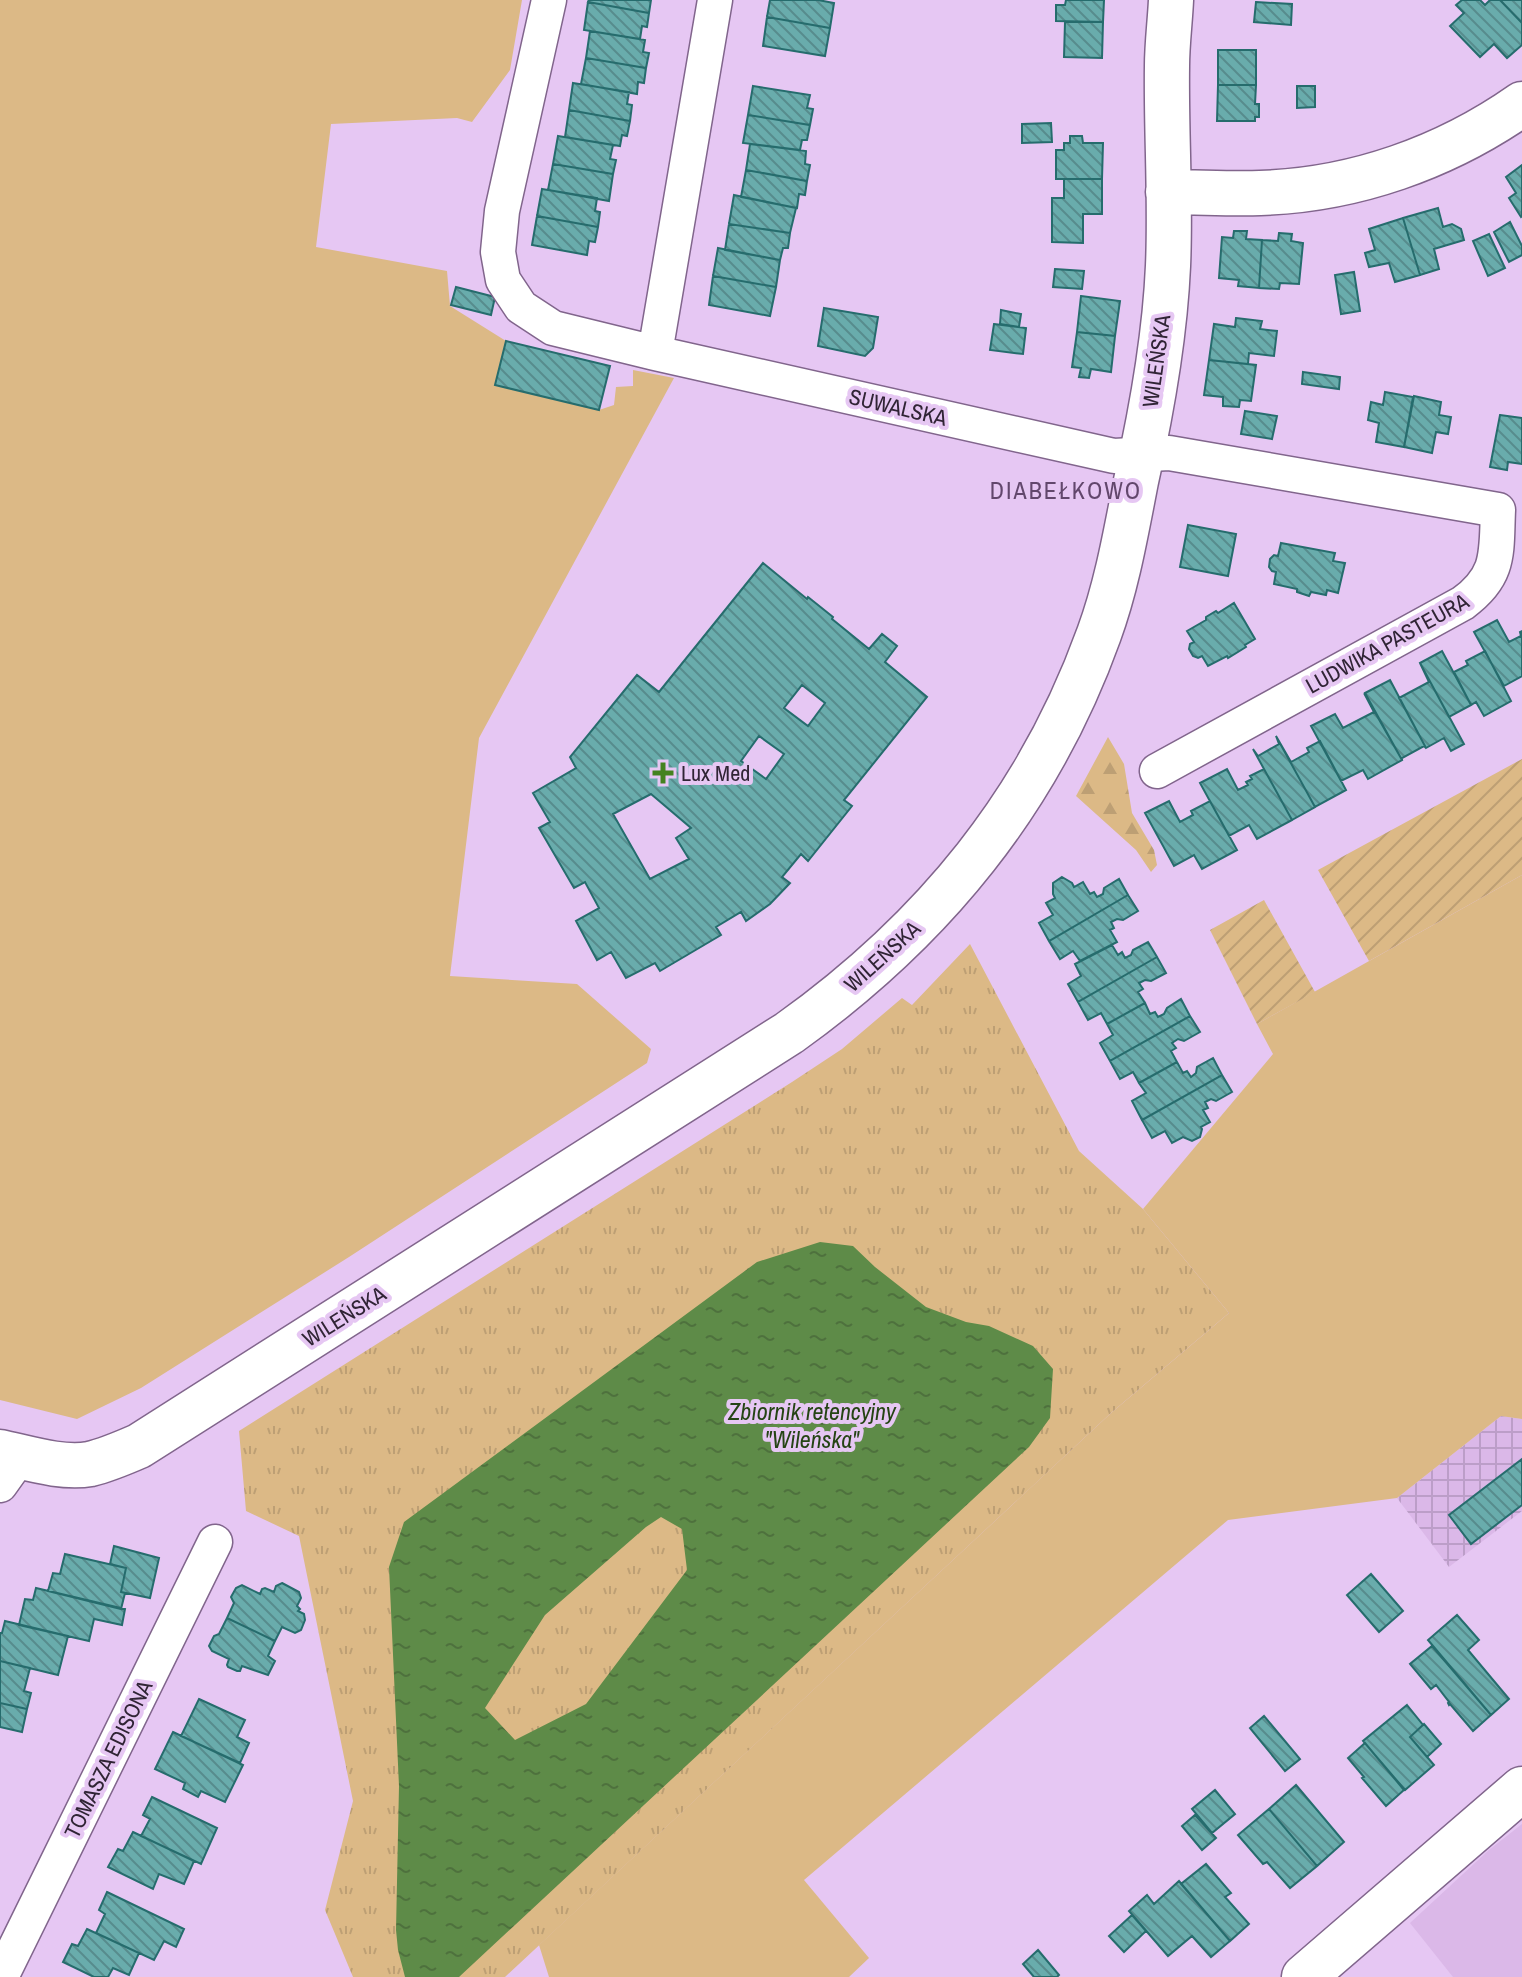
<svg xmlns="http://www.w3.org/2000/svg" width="1522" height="1977" font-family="'Archivo Narrow',sans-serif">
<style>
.built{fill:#dbb8e8}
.industrial{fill:url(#industrial-grid)}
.grass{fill:#dcb986}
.forest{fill:url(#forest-firs)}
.park{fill:url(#park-tufts)}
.garden{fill:url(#garden-furrows)}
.water{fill:url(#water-ripples);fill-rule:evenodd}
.building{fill:url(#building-back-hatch);stroke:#266c6d;stroke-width:2;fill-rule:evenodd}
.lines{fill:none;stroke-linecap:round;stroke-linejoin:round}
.street-casing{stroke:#81658c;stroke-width:37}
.secondary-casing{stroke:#81658c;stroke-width:47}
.street{stroke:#fff;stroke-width:34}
.secondary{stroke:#fff;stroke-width:44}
.poi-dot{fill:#448220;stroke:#e6c7f3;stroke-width:3}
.labels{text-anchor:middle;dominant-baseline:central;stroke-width:8;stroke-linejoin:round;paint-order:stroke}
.street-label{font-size:22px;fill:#302435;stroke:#e6c7f3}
.poi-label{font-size:22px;fill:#302435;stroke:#e6c7f3;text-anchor:start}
.neighbourhood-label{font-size:24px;letter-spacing:2px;fill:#62476c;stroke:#e6c7f3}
.water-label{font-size:24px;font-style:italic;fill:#254414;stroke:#e6c7f3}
</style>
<defs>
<pattern id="industrial-grid" width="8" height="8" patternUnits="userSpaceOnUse" patternTransform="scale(2)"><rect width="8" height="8" fill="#dbb8e8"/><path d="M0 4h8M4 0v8" fill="none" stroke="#bc9ec8"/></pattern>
<pattern id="forest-firs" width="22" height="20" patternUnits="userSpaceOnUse" patternTransform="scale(2)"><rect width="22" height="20" fill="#dcb986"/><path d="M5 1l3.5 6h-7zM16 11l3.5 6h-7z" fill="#bd9f74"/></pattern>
<pattern id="park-tufts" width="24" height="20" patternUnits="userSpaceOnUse" patternTransform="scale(2)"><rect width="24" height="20" fill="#dcb986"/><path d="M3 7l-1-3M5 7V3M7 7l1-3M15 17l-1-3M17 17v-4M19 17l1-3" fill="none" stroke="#bd9f74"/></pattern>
<pattern id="garden-furrows" width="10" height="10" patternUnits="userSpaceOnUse" patternTransform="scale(2)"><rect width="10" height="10" fill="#dcb986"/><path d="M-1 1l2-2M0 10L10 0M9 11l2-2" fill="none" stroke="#bd9f74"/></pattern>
<pattern id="water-ripples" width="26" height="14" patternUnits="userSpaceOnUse" patternTransform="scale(2)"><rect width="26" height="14" fill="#5e8b48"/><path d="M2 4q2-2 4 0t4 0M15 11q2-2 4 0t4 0" fill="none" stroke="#4e713d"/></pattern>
<pattern id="building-back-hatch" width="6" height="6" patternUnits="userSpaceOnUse" patternTransform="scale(2)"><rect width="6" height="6" fill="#69acac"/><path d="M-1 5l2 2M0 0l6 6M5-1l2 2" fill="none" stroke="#578c8d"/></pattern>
</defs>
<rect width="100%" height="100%" fill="#e6c7f3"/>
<path class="built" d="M1522,1824v153h-69l-43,-54 79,-73z"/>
<path class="industrial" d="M1501,1416l21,3v92l-73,56 -52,-69z"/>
<path class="grass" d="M0,0h522l-12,70 -38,52 -15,-4 -126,6 -15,123 131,24 3,35 56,35 -10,44 103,25 15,-5 2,-18 17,-1v-16l41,8 -195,360 -29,238 127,8 74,65 -4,14 -298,194 -208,131 -64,31 -77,-19z
M1522,875v544l-21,-3 -104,82 -169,22 -424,360 65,78 -20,19h-300l-10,-32 572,-532 118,-100 -86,-104 130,-155 -16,-30z"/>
<path class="forest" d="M1108,737l16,27 8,49 22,37 3,15 -6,7 -15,-22 -60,-54z"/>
<path class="park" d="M970,944l109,207 64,58 86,104 -118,100 -606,564h-152l-28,-67 28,-109 -54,-265 -53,-25 -7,-80 553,-349 50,-33 60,-51 10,7z"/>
<path class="garden" d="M1522,759v116l-153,86 -51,-91z
M1264,900l51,92 -58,32 -47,-94z"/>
<path class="water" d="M820,1242l33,4 22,21 51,40 40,15 23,4 44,20 20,23 -3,49 -21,29 -570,530h-54l-7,-27 -2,-20 3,-144 -10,-219 15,-45 353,-260zM661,1517l21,12 5,41 -101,134 -71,36 -30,-32 60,-93 101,-88z"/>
<path class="building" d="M589,0h62l-2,13 -61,-11z
M770,0h48l16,3 -4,25 -63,-11z
M1066,0h38l-1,22 -47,-1v-16h9z
M1462,0h18l5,5 5,-5h10l22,23v22l-15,13 -13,-14 -14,13 -30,-31 14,-13 -8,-8z
M1500,0h22v23z
M588,2l61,11 -2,14 -5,-1 -2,13 -56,-9z
M1256,2l36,2 -1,21 -37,-3z
M767,17l63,11 -5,28 -62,-10z
M1065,22h38l-1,36 -38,-1z
M590,31l55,9 -2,12 6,1 -3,15 -60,-10z
M1218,50h38v35h-38z
M586,58l60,10 -2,15 -6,-1 -1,12 -56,-10z
M573,83l56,9 -2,12 5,1 -2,16 -61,-11z
M1218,85h38l-1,19h4v13h-4v4h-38z
M753,86l57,9 -3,13 6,1 -3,16 -62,-10z
M1297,86h18v21l-18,1z
M569,110l61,11 -3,15 -5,-1 -2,11 -55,-9z
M748,115l62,10 -3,15h-5l-2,10 -57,-7z
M1051,123l1,19 -30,1v-19z
M558,136l55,9 -3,14 6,1 -3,14 -60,-10z
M1070,136h12l1,7h20l-1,36h-46v-29h8v-7h6z
M750,144l56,7 -1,13 5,1 -3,16 -61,-11z
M553,164l60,10 -4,27 -61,-11z
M1522,165v51l-1,1 -12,-19 7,-5 -10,-16z
M746,170l61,11 -2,14 -6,-1 -2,14 -56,-11z
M1064,179h38v35h-19v29l-31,-1v-44h12z
M542,189l55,9 -2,13 5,1 -2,15 -61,-11z
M734,195l62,13 -6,25 -61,-9z
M1438,208l5,19 9,-3 9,5 3,11 -30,9 5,20 -19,6 -17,-57z
M537,216l61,11 -3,15 -6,-1 -2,14 -55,-10z
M1403,218l17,57 -25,7 -6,-19 -20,4 -4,-14 10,-3 -6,-21z
M1510,222l12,24v9l-13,7 -15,-30z
M729,224l61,9 -2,15h-5l-3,12 -55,-10z
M1234,231h13l-1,8 16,1 -3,48 -21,-2 1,-6 -20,-2 3,-41 11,1z
M1279,233l13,1 -1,7 12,2 -4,41 -19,-1 -1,6 -20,-1 3,-48 16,1z
M1489,234l16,34 -17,8 -15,-35z
M718,248l62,12 -4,27 -63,-11z
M1055,269l29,2 -2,18 -29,-2z
M1354,272l6,39 -19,3 -6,-39z
M713,276l63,11 -6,29 -61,-11z
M456,287l39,10 -4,18 -40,-10z
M1081,296l39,5 -5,35 -38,-4z
M824,308l54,9 -5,31 -8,8 -47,-10z
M1001,310l20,4 -2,13 -19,-3z
M1236,318l26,3 -2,8 17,2 -3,25 -25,-3 -1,11 -39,-4 5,-36 21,3z
M994,324l32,4 -3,26 -33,-4z
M1077,332l38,4 -4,36 -20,-3 -2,9 -10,-1 2,-9 -9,-1z
M506,341l104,25 -11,44 -104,-25z
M1209,360l47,5 -5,36 -11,-1 -1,7 -16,-1v-9l-19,-2z
M1303,372l37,5 -1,12 -37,-5z
M1385,392l28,5 -9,50 -28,-5 3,-19 -11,-3 3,-18 12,3z
M1414,396l27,6 -2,13 12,2 -3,17 -12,-2 -4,21 -28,-6z
M1245,411l32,5 -5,23 -31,-5z
M1500,415l22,3v46l-14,-2 -1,8 -17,-3z
M1188,525l48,9 -8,42 -48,-9z
M1281,543l54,10 -2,8 12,2 -7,30 -11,-3 -1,5 -15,-3 -2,4 -12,-4v-3l-23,-5 2,-12 -4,-1 -3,-4 1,-8 4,-4 4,1z
M763,563l44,36 1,-2 25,20 -1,2 37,30 13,-15 15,12 -12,16 42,35 -83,103 8,6 -44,55 -7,-7 -19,23 8,6 -20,21 -24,17 -5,-9 -25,15 5,8 -61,36 -5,-8 -29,15 -15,-26 -14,8 -21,-39 23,-13 -14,-26 -11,6 -35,-60 11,-6 -17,-29 43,-25 -6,-11 67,-82 22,17zM802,685l23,18 -17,23 -24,-18zM759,736l25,18 -18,25 -25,-18zM651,794l40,34 -15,10 13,21 -39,20 -37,-65z
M1234,603l21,36 -10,6 1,2 -18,11 -1,-2 -19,10 -6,-10 -4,2 -5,-2 -4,-7 1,-5 4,-2 -7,-11 19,-11v-3l10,-6 2,2z
M1497,620l12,22 12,-6 -1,-4 2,-1v45l-18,10 -30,-54z
M1442,651l29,54 -22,12 -29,-54z
M1485,651l26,50 -27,15 -8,-14 -5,3 -17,-33 14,-7 -2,-4z
M1420,663l44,81 -13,7 -7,-13 -18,10 -27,-50 30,-16z
M1390,680l36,68 -2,-2 -22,12v2l-37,-67z
M1364,693l38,67 -34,19 -5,-9 -22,11 -30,-55 24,-12 8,14 31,-16z
M1276,736l15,26 18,-10 -2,-4 13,-7 26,49 -31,17z
M1276,736l39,71 -23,13 -39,-71 5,7 21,-12z
M1227,769l11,21 10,-5 -2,-3 6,-3 -2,-3 14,-7 28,51 -35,19 -8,-14 -20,11 -29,-53z
M1169,801l11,21 13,-7 -2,-4 19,-10 27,49 -35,19 -8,-14 -20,11 -29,-53z
M1062,877l10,6 2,4 9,-5 7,12 4,-2 3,5 6,-3 1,-6 15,-9 9,16 -79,46 -10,-18 14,-8 -7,-12 9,-5 -2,-4v-11z
M1128,895l10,16 -15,9 -6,-1 -6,3 3,6 -4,2 7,12 -37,19 -7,-10 -13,8 -11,-18z
M1148,942l9,15 -79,45 -10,-18 13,-8 -6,-12 37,-19 6,10 4,-3 3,6 6,-3 2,-5z
M1157,957l9,16 -15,8 -6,-1 -6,3 4,6 -5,3 7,11 -38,21 -6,-11 -13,7 -10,-18z
M1181,999l9,17 -80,45 -10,-18 13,-8 -6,-11 38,-21 5,11 5,-2 3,5 6,-3 3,-6z
M1190,1016l10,16 -16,9 -6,-2 -6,4 4,5 -5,3 6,11 -38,21 -6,-11 -13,7 -10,-18z
M1213,1058l9,17 -80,45 -10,-19 14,-8 -7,-10 38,-21 6,11 4,-2 4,6 5,-4 1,-6z
M1222,1075l10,17 -16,9 -5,-2 -6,3 3,6 -5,2 7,12 -9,5 1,2 -2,8 -8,4 -9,-4 -11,6 -7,-12 -13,7 -10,-18z
M1522,1459v46l-51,39 -22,-29z
M114,1546l45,12 -9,40 -29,-6 5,-24 -16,-4z
M65,1554l61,14 -5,24 4,1 -4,16 -73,-18 5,-18 7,1z
M1371,1574l32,37 -24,21 -32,-37z
M282,1583l17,9 2,6 -4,8 3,3 -2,2 6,3 1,6 -4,10 -6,3 -13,-6 -7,14 -48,-23 7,-15 -3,-6 5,-9 6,-3 18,9 2,-5 3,-1 9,4 2,-6z
M36,1588l89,21 -3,16 -28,-6 -5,22 -70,-16 6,-26 8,1z
M1457,1615l22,25 -11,10 41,49 -18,16 -63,-75z
M227,1618l48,23 -7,15 7,5 -7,14 -26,-9 -2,5h-3l-9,-4 -1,-2 2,-6 -17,-8 -3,-5 5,-10 5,-2z
M5,1621l63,15 -10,39 -58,-14v-28h2z
M1432,1646l59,69 -18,16 -23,-27 -1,1 -1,-2 1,-1 -13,-17 -5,4 -21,-25z
M0,1661l30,7 -6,23 7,2 -4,16 -27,-6z
M199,1699l46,21 -8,17 12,6 -9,20 -59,-27z
M0,1703l27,6 -5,23 -22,-5z
M1407,1705l16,20 -13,12 24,28 -29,25 -42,-49z
M1264,1716l36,43 -15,12 -35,-43z
M1424,1724l17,20 -14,13 -17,-20z
M173,1732l70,33 -18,37 -24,-11 -3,6 -15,-8 2,-6 -30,-14z
M1365,1743l39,47 -18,16 -24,-28 2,-1 -16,-19z
M1296,1785l48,57 -27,24 -48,-57z
M1215,1790l20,24 -23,19 -20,-24z
M152,1797l65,31 -16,36 -60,-28 9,-17 -7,-4z
M1269,1809l48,57 -27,22 -23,-26 -4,2 -25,-29z
M1195,1815l21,23 -14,12 -20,-24z
M133,1832l61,29 -10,23 -25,-10 -6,15 -45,-22 10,-18 5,2z
M1206,1864l25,29 -6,4 24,27 -19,17 -49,-57z
M1179,1881l51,60 -19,16 -19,-21 -24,20 -39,-45 18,-16 7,9z
M107,1892l77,37 -8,18 -12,-6 -10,19 -58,-27 9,-19 -6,-4z
M1132,1915l14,16 -22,21 -15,-16z
M87,1929l52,24 -10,22 -16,-7 -5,9h-14l-31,-15 9,-18 6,2z
M1038,1950l21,25 -2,2h-23l-11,-13z"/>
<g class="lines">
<g class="street-casing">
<path id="street" d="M549,0l-47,211 -4,41 5,28 18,27 32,21 102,25 459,103 55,-3 329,57c-2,42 3,65 -35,93l-306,168
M655,353l60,-353
M0,1485l20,-28
M1,1977l214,-435"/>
</g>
<g class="secondary-casing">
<path id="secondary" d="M1168,192c31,0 62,2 92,1 94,-3 185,-35 262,-89
M0,1452c28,6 62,17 90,12 17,-4 33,-11 49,-18l650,-413c144,-103 250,-232 310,-399 18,-49 27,-102 37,-153 15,-67 29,-146 32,-215 3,-67 -2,-133 -1,-200 0,-22 3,-44 4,-66
M1304,1977l218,-188"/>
</g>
<use href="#street" class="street"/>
<use href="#secondary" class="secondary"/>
</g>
<path class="poi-dot" d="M659 761h8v8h8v8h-8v8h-8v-8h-8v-8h8z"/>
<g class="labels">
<g class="street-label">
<text transform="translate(1156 361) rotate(-82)">WILEŃSKA</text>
<text transform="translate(898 407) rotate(13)">SUWALSKA</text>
<text transform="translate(1387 643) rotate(-29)">LUDWIKA PASTEURA</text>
<text transform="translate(882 956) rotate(-42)">WILEŃSKA</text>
<text transform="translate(344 1316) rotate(-32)">WILEŃSKA</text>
<text transform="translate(108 1759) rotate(-64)">TOMASZA EDISONA</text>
</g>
<g class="poi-label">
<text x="681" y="773">Lux Med</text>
</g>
<g class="neighbourhood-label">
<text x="1066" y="490">DIABEŁKOWO</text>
</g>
<g class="water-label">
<text x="812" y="1411">Zbiornik retencyjny<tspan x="812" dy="28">"Wileńska"</tspan></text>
</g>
</g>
</svg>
